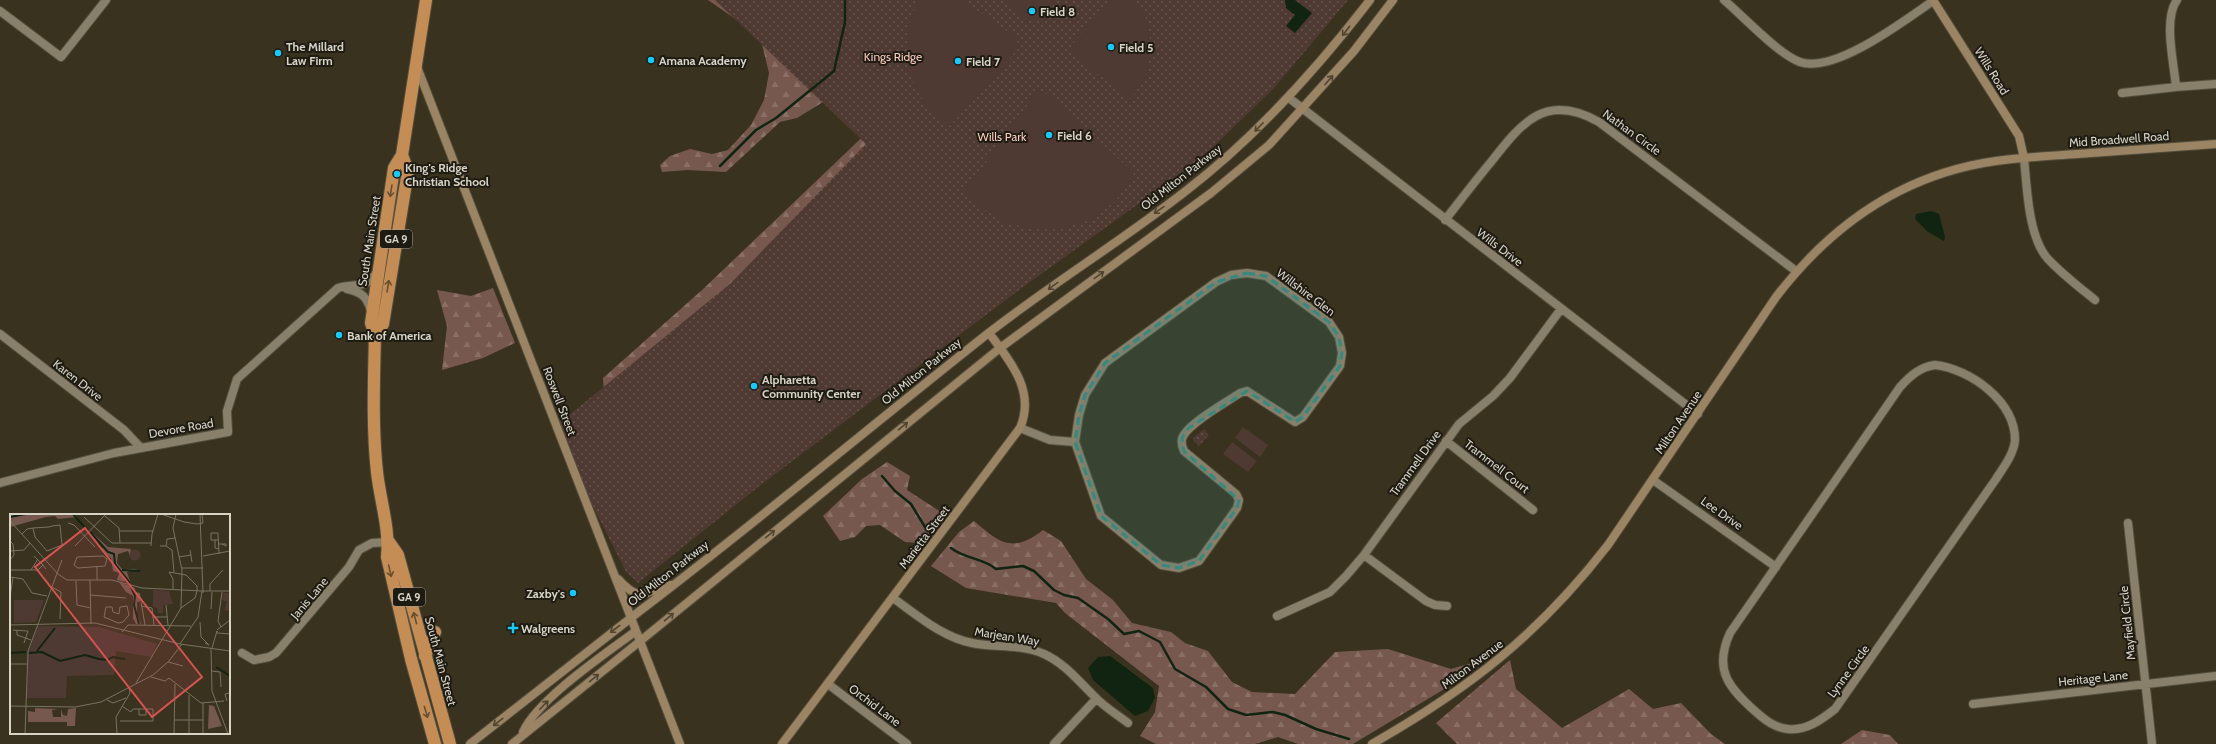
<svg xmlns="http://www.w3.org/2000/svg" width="2216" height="744" font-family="Cabin,sans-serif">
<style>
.forest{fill:url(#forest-firs)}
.park{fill:url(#park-dots)}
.pitch{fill:#4f3933}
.water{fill:#112411}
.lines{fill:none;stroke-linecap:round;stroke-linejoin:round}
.stream{stroke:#112411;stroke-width:2.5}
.street-casing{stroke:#544e3d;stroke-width:10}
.secondary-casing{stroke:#544e3d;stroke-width:10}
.highway-casing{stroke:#544e3d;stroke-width:14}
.street{stroke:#88806a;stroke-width:8}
.secondary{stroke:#9a8464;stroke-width:8}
.highway{stroke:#c58d56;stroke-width:12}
.oneway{stroke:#504533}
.oneway2{stroke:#694e31}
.marked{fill:#378980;fill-opacity:0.2;stroke:#378980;stroke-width:3;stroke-dasharray:8 5;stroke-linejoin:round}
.poi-dot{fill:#18cafb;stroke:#1e1b12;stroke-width:1.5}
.labels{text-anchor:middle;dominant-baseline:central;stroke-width:4;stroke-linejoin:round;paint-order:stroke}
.shield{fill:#1e1b12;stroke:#a09c91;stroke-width:1}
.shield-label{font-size:11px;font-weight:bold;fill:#d7d3c7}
.poi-label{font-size:12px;font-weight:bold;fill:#d7d3c7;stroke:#1e1b12;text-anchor:start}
.park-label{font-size:12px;fill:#fcccbe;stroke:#1e1b12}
.street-label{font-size:12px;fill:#d7d3c7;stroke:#1e1b12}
.inset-river{fill:none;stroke:#112411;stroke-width:2}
.inset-road{fill:none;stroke:#787262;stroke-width:1}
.view{fill:#d65350;fill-opacity:0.15;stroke:#d65350;stroke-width:2}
.inset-edge{fill:none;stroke:#d7d3c7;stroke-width:2}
</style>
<defs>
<pattern id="forest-firs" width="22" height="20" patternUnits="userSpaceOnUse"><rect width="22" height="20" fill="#77584f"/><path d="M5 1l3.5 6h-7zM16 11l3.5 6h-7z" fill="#8a6f67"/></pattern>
<pattern id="park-dots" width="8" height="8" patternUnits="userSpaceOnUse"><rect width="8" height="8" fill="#4f3933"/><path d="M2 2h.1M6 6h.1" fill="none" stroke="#68554f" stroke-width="1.8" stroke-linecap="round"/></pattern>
</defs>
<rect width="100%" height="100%" fill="#39321f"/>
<path class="forest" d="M708,0h206l9,125 -319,269 -1,-16 99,-88 174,-166 -48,-25 -31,19 -17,4 -54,50 -39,-2 -25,2 -2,-7 10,-9 20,-7 22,5 16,-4 23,-25 13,-25 5,-27 -9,-37z
M493,288l22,55 -32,15 -41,12 5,-44 -10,-36 34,6z
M887,462l23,14 -3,14 34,22 2,4 -21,27 -17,-1 -25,-17 -14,1 -11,11 -15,4 -17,-25 39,-37z
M974,521c26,22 38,33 69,9l18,11 25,38 27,21 19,23 39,9 14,11 23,8 24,31 20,10 43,2 40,-42 53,-3 63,20 21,-6 -16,19 -103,62h-55l-20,-7 -23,7h-99l-16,-8 15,-24 4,-26 -94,-73 -9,-10 -90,-15 -35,-22 28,-34z
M1510,660l6,29 46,39 67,-39 24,20 28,-6 30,31 14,10h-268l-21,-21z
M1862,730l28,5 8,9h-57z"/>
<path class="park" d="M715,0h633l-73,87 -73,71 -183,132 -257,194 -124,99 -12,-11 -37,-74 -30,-78 9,-4 163,-133 135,-139z
M1204,429l5,6 -10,11 -6,-6v-2z"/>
<path class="pitch" d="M918,0h44l55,38 1,11 -68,77c-8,-8 -20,-16 -27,-26 -20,-30 -21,-67 -5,-100z
M1005,0h50l-14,21h-12z
M1113,0l21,1 12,17 4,18v19l-4,22 -15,22 -56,-42 -5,-6 3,-8z
M1036,93l11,1 87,79 -18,28 -25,18 -26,9 -31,1 -31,-7 -26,-18 -12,-13z
M1243,427l25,18 -8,12 -25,-19z
M1232,442l25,19 -9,11 -25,-18z"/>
<path class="water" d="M1285,0h10l17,13 -17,20 -9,-7 9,-11 -9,-7z
M1931,211l8,3 6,23 -1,4 -16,-9 -13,-13 1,-5z
M1110,656l43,32 2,10 -7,13 -13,5 -42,-36 -5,-12 10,-11z"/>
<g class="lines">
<path class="stream" d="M720,166l36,-36 20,-12 58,-47 11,-49v-22
M882,476l13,15 16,13 14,23
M951,548c14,11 32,10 45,21l27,-3 11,5 20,19 10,5 14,3 30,21 16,15 15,-3 21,11 15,27 31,18 22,22 18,6 27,-3 12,3 31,14 33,10"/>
<g class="street-casing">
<path id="street" d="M1724,0c19,16 54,54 76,62 35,12 105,-42 133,-61
M0,11l61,46 45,-57
M2175,87l41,-3
M2122,93l54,-6c-2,-24 -13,-68 1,-87
M1289,98l409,316
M2024,158c3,29 4,79 24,101 14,15 31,28 47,41
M1445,220c15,-19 30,-39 46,-58 31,-40 55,-70 108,-40l197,149
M1247,273l19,3 63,46 10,15 3,16 -2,13 -37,51 -8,5 -48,-31 -7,2c-13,9 -55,32 -58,46 -1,5 0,8 2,12l52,43 3,6 -2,8 -38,53 -20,7 -18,-3 -60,-49 -26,-74 4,-27 6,-20 20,-32 111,-81 15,-7z
M347,289c15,3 20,8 24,22
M0,334l124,96 16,17
M1935,365c35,4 80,36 80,75 -1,14 -12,28 -19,39l-161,230c-14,11 -29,22 -47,20 -13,-1 -23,-9 -32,-17 -27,-24 -43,-42 -26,-79l170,-246c10,-11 20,-20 35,-22z
M1020,428l30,12 25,2
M1446,441l87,69
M1653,480l123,87
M0,483l114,-30 114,-21 -1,-21 10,-32 101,-91c17,-6 27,3 39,-16
M2128,523l24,221
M1364,555l62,46 9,4 12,1
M893,598c24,17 49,39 79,45 23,5 50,1 72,11 22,10 36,29 53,45 9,9 21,16 31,24
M1277,616l53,-24 16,-16 18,-21 95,-131 34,-28 17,-18 51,-69
M242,653l12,7 15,-3 7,-4 73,-86 10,-17 13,-7 17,-1
M828,684l79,60
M1973,704l243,-28
M1054,744l42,-45"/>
</g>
<g class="secondary-casing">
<path id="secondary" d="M1933,0l86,136 5,22
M417,67l263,677
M618,579c23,25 25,13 53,6
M523,732c15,-33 82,-78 113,-101
M470,744c57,-45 114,-90 171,-134 117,-89 230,-184 345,-275 65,-51 136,-94 201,-145 70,-54 129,-120 183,-190
M512,744l127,-102 361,-294 211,-155 58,-48 85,-94 39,-51
M782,744l238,-316c16,-37 -10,-67 -31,-95
M1372,744c98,-56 167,-110 236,-199l168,-248c56,-73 127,-123 220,-136 27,-4 54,-5 81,-7 47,-3 93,-7 139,-10"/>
</g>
<g class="highway-casing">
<path id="highway" d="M426,0l-24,155 -8,13 -23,155 4,11c-1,46 -3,92 2,138 3,28 13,57 10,85l24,102 24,85
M375,334l8,-10 25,-153 -6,-16
M389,542l9,13 52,189
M425,656l10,-24"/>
</g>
<use href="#street" class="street"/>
<use href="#secondary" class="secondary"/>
<use href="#highway" class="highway"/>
</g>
<defs><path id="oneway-shaft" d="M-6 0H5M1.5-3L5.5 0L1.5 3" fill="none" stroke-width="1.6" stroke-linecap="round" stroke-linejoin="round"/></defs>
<g class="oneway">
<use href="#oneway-shaft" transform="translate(1346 31) rotate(128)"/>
<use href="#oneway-shaft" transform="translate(1329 80) rotate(-49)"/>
<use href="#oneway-shaft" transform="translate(1259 127) rotate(135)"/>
<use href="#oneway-shaft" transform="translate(1159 210) rotate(145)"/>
<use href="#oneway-shaft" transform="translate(1099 275) rotate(-36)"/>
<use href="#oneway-shaft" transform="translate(1053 286) rotate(144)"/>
<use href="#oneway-shaft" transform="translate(903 426) rotate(-39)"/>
<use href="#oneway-shaft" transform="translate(770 534) rotate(-39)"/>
<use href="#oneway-shaft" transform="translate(669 617) rotate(-40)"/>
<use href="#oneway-shaft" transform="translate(615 629) rotate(143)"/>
<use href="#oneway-shaft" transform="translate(594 678) rotate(-39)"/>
<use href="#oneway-shaft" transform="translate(544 705) rotate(-46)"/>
<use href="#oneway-shaft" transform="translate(498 722) rotate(142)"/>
</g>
<g class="oneway2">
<use href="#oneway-shaft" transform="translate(391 191) rotate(99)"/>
<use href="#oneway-shaft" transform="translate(388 286) rotate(-81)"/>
<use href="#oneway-shaft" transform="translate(390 571) rotate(77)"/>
<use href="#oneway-shaft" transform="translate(415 618) rotate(-105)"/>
<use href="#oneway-shaft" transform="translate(426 712) rotate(73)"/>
</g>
<path class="marked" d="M1247,273l19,3 63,46 10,15 3,16 -2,13 -37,51 -8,5 -48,-31 -58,37 -7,10 2,13 55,49 -2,8 -38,53 -20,7 -18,-3 -60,-49 -26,-74 4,-27 6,-20 20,-32 111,-81z"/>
<g class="poi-dot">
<circle cx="1032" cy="11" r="4"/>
<circle cx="1111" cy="47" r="4"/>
<circle cx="278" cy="53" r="4"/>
<circle cx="651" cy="60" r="4"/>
<circle cx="958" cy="61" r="4"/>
<circle cx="1049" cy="135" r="4"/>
<circle cx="397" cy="174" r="4"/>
<circle cx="339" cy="335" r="4"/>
<circle cx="754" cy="386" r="4"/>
<circle cx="573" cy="593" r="4"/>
<path d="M511 622h4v4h4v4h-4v4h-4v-4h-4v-4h4z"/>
</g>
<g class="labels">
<g class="shield">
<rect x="380" y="230" width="32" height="18" rx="3"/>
<rect x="393" y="588" width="32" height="18" rx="3"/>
</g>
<g class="shield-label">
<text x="396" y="239">GA 9</text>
<text x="409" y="597">GA 9</text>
</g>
<g class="poi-label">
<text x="1040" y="11">Field 8</text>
<text x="286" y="46">The Millard<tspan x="286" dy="14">Law Firm</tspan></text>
<text x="1119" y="47">Field 5</text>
<text x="659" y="60">Amana Academy</text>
<text x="966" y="61">Field 7</text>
<text x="1057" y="135">Field 6</text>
<text x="405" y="167">King's Ridge<tspan x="405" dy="14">Christian School</tspan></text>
<text x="347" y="335">Bank of America</text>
<text x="762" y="379">Alpharetta<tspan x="762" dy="14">Community Center</tspan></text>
<text x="565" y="593" text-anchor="end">Zaxby's</text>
<text x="521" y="628">Walgreens</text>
</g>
<g class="park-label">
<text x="893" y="56">Kings Ridge</text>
<text x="1002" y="136">Wills Park</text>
</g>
<g class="street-label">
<text transform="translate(1992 71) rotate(58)">Wills Road</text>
<text transform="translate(1632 132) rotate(36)">Nathan Circle</text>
<text transform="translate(2119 139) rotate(-4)">Mid Broadwell Road</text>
<text transform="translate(1181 177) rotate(-38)">Old Milton Parkway</text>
<text transform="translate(369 241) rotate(-81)">South Main Street</text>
<text transform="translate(1500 247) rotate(37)">Wills Drive</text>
<text transform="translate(1306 292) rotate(37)">Willshire Glen</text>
<text transform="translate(921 371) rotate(-39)">Old Milton Parkway</text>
<text transform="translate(78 380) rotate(38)">Karen Drive</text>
<text transform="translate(560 401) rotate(69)">Roswell Street</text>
<text transform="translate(1678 422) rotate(-56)">Milton Avenue</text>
<text transform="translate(181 428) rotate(-10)">Devore Road</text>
<text transform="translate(1415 463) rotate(-54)">Trammell Drive</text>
<text transform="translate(1497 466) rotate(38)">Trammell Court</text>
<text transform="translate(1722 513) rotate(35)">Lee Drive</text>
<text transform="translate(924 537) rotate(-53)">Marietta Street</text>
<text transform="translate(668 573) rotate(-38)">Old Milton Parkway</text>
<text transform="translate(309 598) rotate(-50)">Janis Lane</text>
<text transform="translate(2127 623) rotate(-96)">Mayfield Circle</text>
<text transform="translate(1007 636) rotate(9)">Marjean Way</text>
<text transform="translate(441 661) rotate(75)">South Main Street</text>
<text transform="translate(1472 664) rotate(-37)">Milton Avenue</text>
<text transform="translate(1848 671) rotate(-54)">Lynne Circle</text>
<text transform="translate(2093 678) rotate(-6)">Heritage Lane</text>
<text transform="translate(875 705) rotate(37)">Orchid Lane</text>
</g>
</g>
<g transform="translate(10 514)">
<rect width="220" height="220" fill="#39321f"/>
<path d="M0,0h65l2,3 -19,2 -3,-3 -9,1 -36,10zM81,18l17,15 23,2 -1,7 -2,-5 -10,3 -1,9 5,6h16l-11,3 4,12 -5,-6 -1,4 -8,-2 2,-7 -6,-2 -2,-13 -9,-7 1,-4 3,1 -11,-8zM109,68l16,6 -1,4 6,1 1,8 -4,1v12l4,10h-5l-3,-6v-22l-7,-4zM199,191l5,1 8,20 -14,3zM25,194l23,1 -6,1 1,7h8v-8l2,6 4,1 1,-7 8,-1 -1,18h-8v-4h-39v-11l7,1z" fill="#77584f"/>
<path d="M143,76l16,1 4,13 -10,1v8h-5l-1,-5 -4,-1z" fill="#4f3933"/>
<path d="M213,79h7v18l-6,-1 3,-8 -5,-2zM4,86h30l-8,22 -22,1zM28,112l61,1 58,17 -6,13 -35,-6 -2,24 -47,1 -1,22h-39l1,-45z" fill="#4f3933"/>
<path d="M119.5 41a5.5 5.5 0 1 1 11 0a5.5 5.5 0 1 1-11 0ZM13 101a7 7 0 1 1 14 0a7 7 0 1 1-14 0ZM92.5 123a5.5 5.5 0 1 1 11 0a5.5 5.5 0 1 1-11 0ZM44,122l6,4 -8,12 -6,-4 8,-4zM51.5 135a5.5 5.5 0 1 1 11 0a5.5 5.5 0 1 1-11 0Z" fill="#4f3933"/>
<path class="inset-river" d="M63,0l15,17M0,3l16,-3M80,18l18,20 6,2 1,10 15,19M112,56l18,1M121,73l4,9 -1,9 5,19M27,137l18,-23M0,139l16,-1M19,139l13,-1 18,9 25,-6 14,4 8,1 6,-3 12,2M206,153l14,9"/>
<path class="inset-road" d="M151,0l23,8 13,2 6,-1 -1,-9M190,0l3,79M95,2l14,12 1,15M74,3l28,26h39M0,7l48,53 9,6h45l30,8 60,3M58,9l6,2 21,22M110,17h33M12,20l5,-5 6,-1 16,-1 3,-1 8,-1 2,20 -15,6 -12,-14 -2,-9M205,26v8l4,1M209,26h-8v-7h7l1,21M0,27l3,3 1,11 -4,5M209,30h7v2l-4,-2M65,32l31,-32M141,32l1,-12 6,-20M150,32h6l1,-7 8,-1M156,32l6,4 2,22M180,36l2,12M0,37l14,-1 6,-7M24,42l9,9M93,42l4,3 -2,7 -27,2 -4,-3 3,-8zM193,42l27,-5M169,43l12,-2M87,53v13M172,54h21M0,56h28l5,-5 3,4M21,56l7,-11M0,63l13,2 9,14 15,3M80,66l1,44M66,67l1,24 14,3M40,72l11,6 -1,27M163,76v-11l-4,-7 17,3 11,11v5M192,77h28M200,77v-7l13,-14M80,81l36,3M0,83l3,-20M131,88l4,23M156,91l2,20M117,92l2,9 -6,7 -5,1 -14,-6 2,-10h6l1,5 6,2 1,-7zM131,92l11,2 2,17M171,94l14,-10 2,-7M201,95l1,-17M144,103h13M190,108l1,15 8,8 -4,-2M0,111l85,-2 85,21 18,-27 4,-26M211,113l-3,-6 4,-29M3,116l15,1 -4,12M7,116v5l14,5M207,116l13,-10M112,118l6,-7 63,1M208,119l12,1M170,130l50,7M201,134l1,43 16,43M202,134l5,-17v3M158,148l15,4M0,150h17M201,157l9,1 1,15M141,163l14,4 4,-3 32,25 23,-2M126,169l45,-75 1,-38 -9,-42 3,-14M97,186l6,3 13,-5M217,187l-2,-7 5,-1M0,192l65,1 26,-5 52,-27 16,-14 13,-17M129,195v6h7v-6M164,206h29M110,207h33v-12h-20l-2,3 -9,-6M15,220l3,-83 34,-91M107,220l-1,-17 14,-24 -1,-5M164,220l1,-50M179,220v-39M193,220v-31"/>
<path class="view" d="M75,14l117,149 -50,40 -117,-150z"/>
<rect width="220" height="220" class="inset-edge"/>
</g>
</svg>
